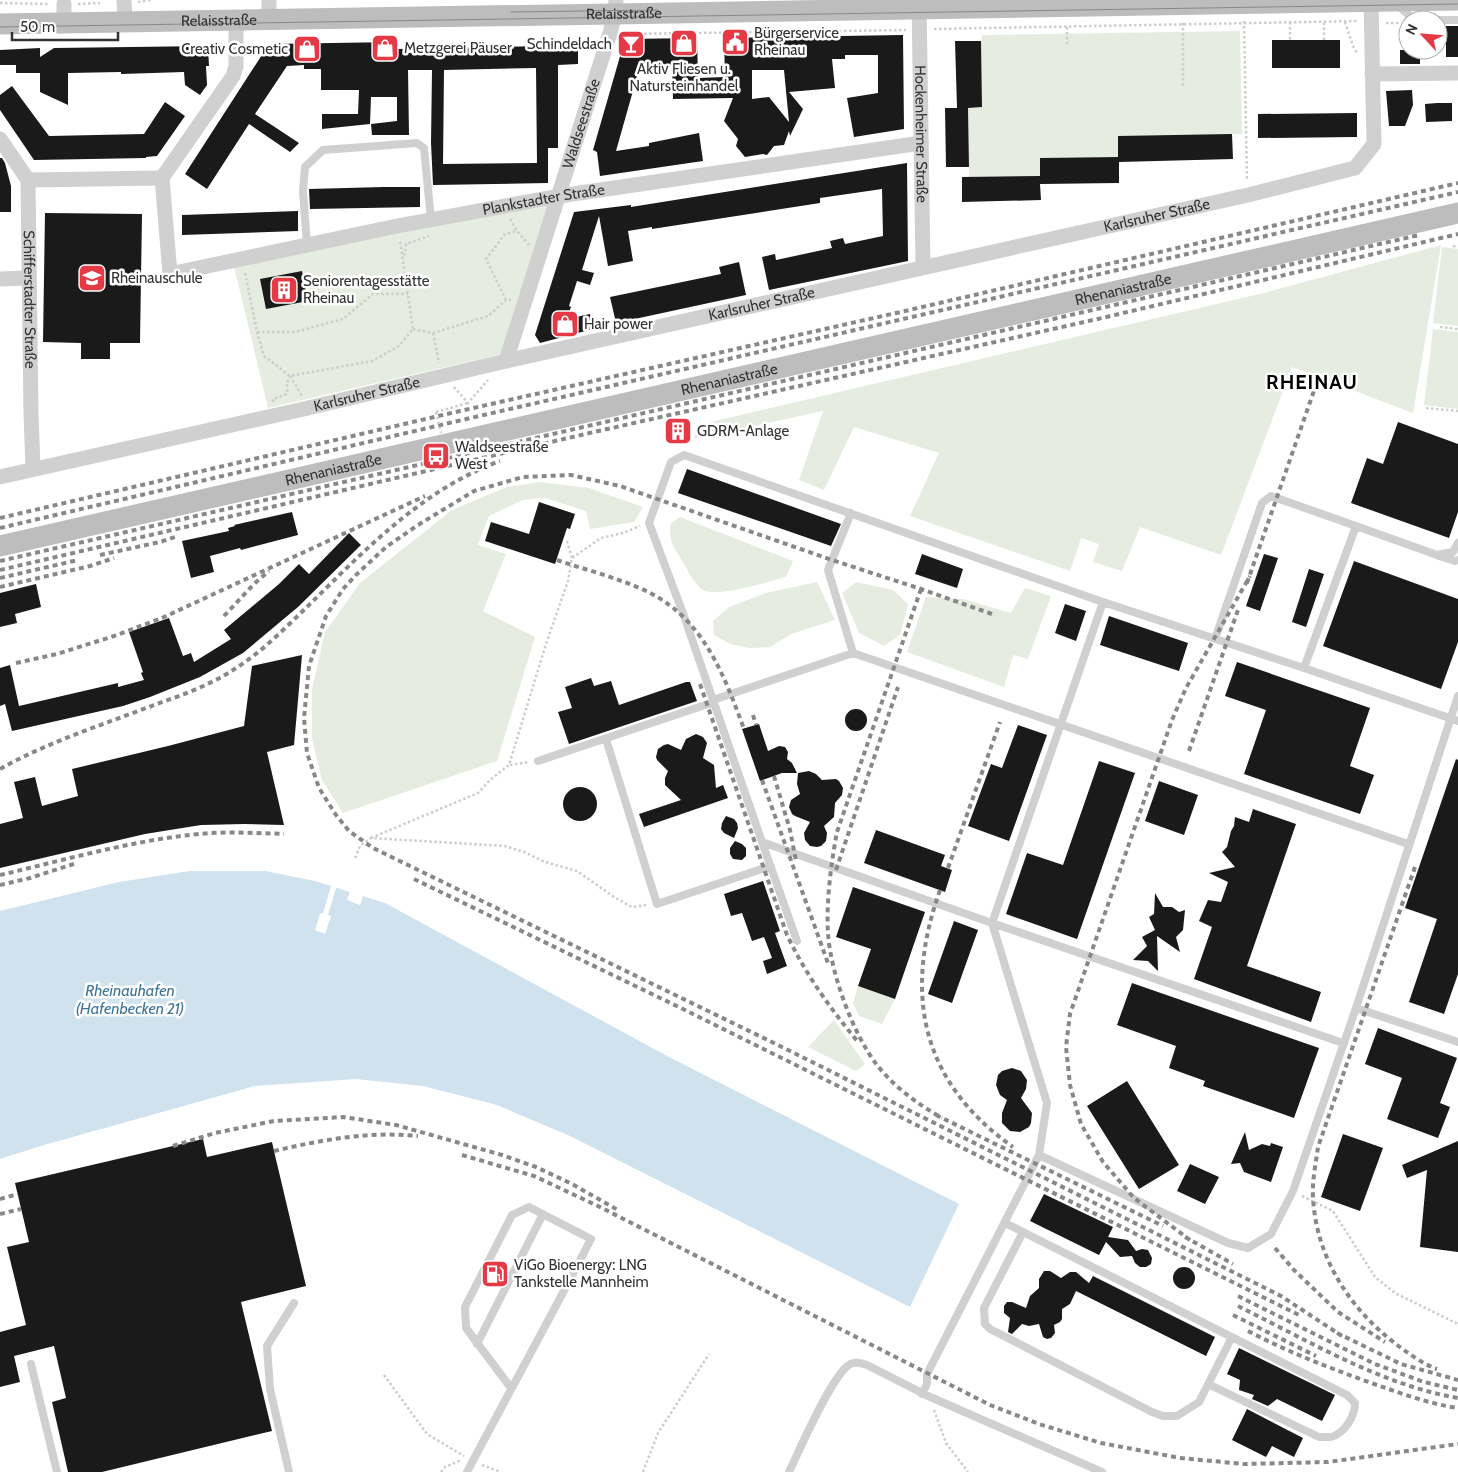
<svg xmlns="http://www.w3.org/2000/svg" width="1458" height="1472" font-family="Cabin,sans-serif">
<style>
.green{fill:#e6ecdf}
.water{fill:#cfe2ee}
.pier{fill:#fff}
.building{fill:#1a1a1a;fill-rule:evenodd}
.lines{fill:none;stroke-linecap:round;stroke-linejoin:round}
.path{stroke:#cdcdcd;stroke-width:2.5;stroke-dasharray:2.5 2.5;stroke-linecap:butt}
.lane{stroke:#d0d0d0;stroke-width:8}
.street{stroke:#d0d0d0;stroke-width:15}
.secondary{stroke:#bdbdbd;stroke-width:21}
.tram{stroke:#888;stroke-width:1}
.rail{stroke:#888;stroke-width:4;stroke-dasharray:5 4;stroke-linecap:butt}
.path-bridge{stroke:#cdcdcd;stroke-width:2.5;stroke-dasharray:2.5 2.5;stroke-linecap:butt}
.labels{text-anchor:middle;dominant-baseline:central;stroke-width:5;stroke-linejoin:round;paint-order:stroke}
.street-label{font-size:15px;fill:#333;stroke:#fff}
.poi-label{font-size:15px;fill:#333;stroke:#fff;text-anchor:start}
.water-label{font-size:16px;font-style:italic;fill:#3f7597;stroke:#fff}
.district-label{font-size:20px;font-weight:bold;letter-spacing:1px;fill:#000;stroke:#fff}
</style>
<rect width="100%" height="100%" fill="#fff"/>
<path class="green" d="M1240,31l2,103h-10l-114,23 -78,1v18l-71,1 -1,-69 14,-1 -1,-64 1,-8z
M559,196l-57,158 -234,54 -35,-146z
M1441,245l-28,168 -121,-46 -71,188 -81,-28 -18,44 -29,-9 6,-18 -18,-6 -11,33 -160,-55 29,-63 -85,-26 -30,63 -25,-10 24,-69 -129,28 4,-14 566,-132z
M1442,247l16,2v77l-25,-3z
M1433,329l25,3v77l-34,-4z
M540,482l49,6 54,19 -9,15 -44,7 -4,-18 -41,-13 -22,2 -34,16 -11,29 28,9 -23,57 52,26 -38,124 -154,52 -21,-33 -10,-42v-49l13,-57 35,-49 92,-73 55,-23z
M680,517l113,44 -7,16c-17,4 -68,21 -83,13 -9,-6 -15,-19 -20,-28 -8,-13 -16,-23 -12,-39z
M817,582l18,38 -44,14 -21,13 -20,1 -20,-4 -16,-9 -1,-14 16,-14 37,-14z
M856,582l37,8 15,14 -8,31 -16,11 -25,-13 -17,-40z
M1025,588l26,8 -23,63 -15,-4 -9,32 -97,-35 19,-55 37,2 48,14z
M858,986l37,13 -13,25 -23,-8 -6,-13z
M834,1020l31,44 -9,7 -48,-24z"/>
<path class="water" d="M190,871h75l50,10 70,22 284,154 290,147 -49,103 -340,-171 -73,-31 -74,-19 -67,-7 -101,7 -211,59 -44,14v-248l119,-29z"/>
<path class="pier" d="M332,883l5,2 -9,30 3,1 -6,18 -10,-4 5,-16 3,-1z
M351,889l13,4 -4,12 -13,-5z"/>
<path class="building" d="M1446,26h12v31h-12z
M903,35l1,94 -50,8 -7,-39 31,-5v-38h-33v4h-13l3,29 -46,4 14,17 -13,27 -1,-5 -5,14 -10,1 -7,9 -4,-1 -18,3 -9,-11 2,-7 -14,-18 9,-23 -60,1 -1,-34 -32,1 -24,85 33,-5v-3l50,-10 4,28 -103,15 -3,-24 -4,-2 32,-111 72,-1 1,40 27,-1 -1,-39zM752,70h32l5,52 -20,-25 -17,2z
M544,40h34v24l-20,1v83h-10v35l-115,2 -2,-42 1,-73h-24l1,65h-37l-1,-11 26,-3v-24h-26l-1,27 -48,5v-15h36l1,-24h-38v-21h-17v-4l-17,1 -32,48 44,29 -9,9 -41,-28 -42,65 -22,-15 84,-130 127,-2v7l148,-3zM536,68l1,95 -94,1 1,-94z
M1272,40h68v28h-68z
M955,41h26l1,66 -14,1 1,59h-23l-1,-59h12z
M208,46l1,20h-3l1,19 -7,10 -15,-10 -1,-13 -63,2v-2l-53,1v32l-28,-13v-19h-24v-8h-16v-15l40,-2v9l14,-9z
M1400,50h20v14h-20z
M12,86l37,50 95,-2 21,-32 20,14 -28,40 -11,1v1l-112,2 -34,-50v-15z
M1412,90l1,15 -8,21h-16l-3,-35z
M1437,103h15v18l-26,1 -1,-18z
M1357,113v24l-99,1v-24z
M1232,134l1,25 -114,3v21l-79,1 1,16 -79,2v-25l78,-1v-18l78,-1v-21z
M0,158h2l3,5 6,23v26h-11z
M907,163l1,98 -139,29 -7,-33 13,-3 1,6 56,-12 -2,-7 13,-3 2,6 38,-8 -1,-47 -62,9v5l-168,26v-2l-24,4 5,30 -25,5 -9,-50 -17,54 12,3 -4,12 -13,-4 -8,25 2,1 -4,12 23,-5 3,15 -53,14 -5,-8 39,-123 57,-7v2z
M383,187h37v20l-110,2 -1,-20z
M298,211v20l-116,4v-20z
M45,213l97,1 -2,129h-30v16h-29v-16l-38,-1z
M739,262l7,33 -130,28 -6,-26 111,-23 -2,-7z
M302,271l6,30 -42,8 -6,-30z
M1398,422l60,22v68l-9,26 -98,-35 16,-45 16,6z
M687,469l154,55 -10,22 -153,-53z
M539,502l36,12 -5,15 -3,-1 -12,36 -70,-23 6,-19 38,12z
M292,512l6,23 -57,15 -1,-2 -30,8 4,16 -23,6 -9,-37 47,-10 -1,-3 7,-2 -1,-1z
M349,533l12,12 -63,62 -55,46 -43,24 -50,20 -27,9 -111,25 -7,-27 -5,2v-38l10,-3 9,41 99,-23v4l26,-7 -3,-7 2,-1 -14,-40 40,-14 14,38 8,-3 3,9 37,-23 -7,-9 55,-46 20,-20 10,10z
M922,554l41,15 -6,19 -42,-14z
M1264,554l14,4 -18,53 -14,-5z
M1354,561l104,38v43l-17,47 -118,-43z
M1309,569l15,5 -18,53 -14,-5z
M36,584l5,23 -26,7 2,9 -17,4v-34z
M1065,604l21,7 -10,30 -21,-8z
M1109,616l79,27 -9,28 -79,-26z
M302,655l-8,90 -27,7 17,73 -40,-1 -43,1 -56,9 -145,34v-44l23,-6 -9,-36 21,-5 7,29 36,-10 -6,-27 96,-23 76,-20 8,-60z
M1237,662l133,46 -20,58 24,9 -14,39 -116,-40 22,-64 -41,-14z
M591,678l3,8 17,-5 8,24 67,-23h4l7,19 -128,43 -11,-32 14,-4 -7,-21z
M845 720a11 11 0 1 1 22 0a11 11 0 1 1-22 0Z
M759,724l9,27 11,-5 6,1 3,5 -1,7 5,4 5,10h-15l-22,8 -18,-52z
M1018,725l29,10 -38,106 -41,-15 23,-62 11,4z
M696,734l7,3 4,6 -4,15 11,7 2,23 7,-3 5,13 -84,29 -5,-13 42,-14 -16,-15v-7l3,-7 -11,-11 -1,-3 2,-8 6,-4 4,-1 13,6 5,-11z
M1456,759l2,1v214l-14,40 -35,-12 28,-83 -32,-11z
M1099,761l36,12 -58,166 -71,-25 21,-61 36,12z
M809,771l7,3 6,6 14,-1 3,2 4,7 -1,7 -7,8 -1,14 -10,9 3,7 -1,8 -5,5 -4,1 -7,-1 -5,-6 -1,-7 6,-11 -15,-6 -3,-2 -3,-7 2,-7 9,-6 -3,-10 1,-11z
M1159,781l39,14 -14,40 -39,-14z
M563 804a17 17 0 1 1 34 0a17 17 0 1 1-34 0Z
M1253,809l43,15 -49,142 74,26 -10,30 -117,-43 18,-52 -13,-6 9,-21 13,2 7,-20 -19,-9 26,-6 -13,-15 5,-5 4,-16 3,-5 1,-9 14,5z
M726,816l8,3 3,4 1,5 -4,10 -10,-5 -3,-4 1,-6z
M876,830l69,25 -4,11 11,4 -7,22 -81,-29z
M735,841l7,3 4,4v8l-4,4 -9,-1 -3,-5v-6z
M763,881l17,50 -5,2 12,33 -20,8 -4,-13 9,-3 -8,-21 -12,4 -10,-28 -11,3 -7,-22z
M853,887l72,25 -30,87 -37,-13 13,-37 -35,-12z
M1155,893l8,14h9l7,5 6,-2 -2,20 -7,7 4,15 -23,-16 1,35 -10,-10 -15,-1 14,-14 -5,-9 13,-7 -6,-13 5,-3z
M954,921l24,9 -26,73 -24,-9z
M1132,983l187,65 -25,70 -91,-32 2,-5 -36,-13 7,-22 -59,-21z
M1378,1028l79,30 -17,45 10,4 -12,31 -51,-19 15,-41 -37,-14z
M1012,1068l9,3 6,9 -1,9 -5,9 11,15 -1,10 -2,4 -9,5 -10,-1 -8,-8v-10l5,-13 -7,-5 -4,-10 2,-10 4,-4z
M1127,1081l52,84 -40,24 -52,-83z
M1245,1132l4,18 13,-6 8,2 1,-3 12,4 -12,35 -27,-10 -4,-9 -9,1z
M1343,1134l40,14 -23,63 -39,-14z
M203,1139l4,18 65,-15 2,9 32,135 -65,16 31,129 -170,41h-34l-16,-70 14,-4 -12,-52 -40,10 6,26 -20,5v-55l26,-7 -19,-78 22,-5 -14,-59z
M1458,1141v111l-38,-5 7,-77 -20,8 -5,-13z
M1190,1164l29,13 -14,27 -28,-13z
M1044,1194l69,33 -5,10 20,3 8,11 6,-2 6,1 4,8 -1,6 -5,3h-6l-5,-4 -3,-7 -12,1 -14,-15 -7,13 -69,-34z
M1173 1278a11 11 0 1 1 22 0a11 11 0 1 1-22 0Z
M1044,1271h6l11,7 9,-6h6l13,11 4,-7 122,61 -9,19 -130,-65 -6,13 -8,5v10l-2,3 -6,3 1,8 -4,5 -4,1 -4,-2 -4,-13 -10,2 -7,-2 -10,10 -4,-2 2,-14 -6,-5v-7l3,-4h5l14,6 4,-12 9,-8v-9z
M1239,1348l96,47 -13,26 -45,-22 -9,7 -16,-7 2,-4 -15,-5 1,-10 -13,-6z
M1247,1409l56,29 -9,19 -22,-11 -6,11 -34,-17z"/>
<g class="lines">
<path class="path" d="M138,2l13,-2
M0,3l50,1
M78,4l22,-1
M1244,21l3,160
M1290,22v18
M1345,22l8,24 4,7
M1183,23v63
M1386,23h15
M1067,27v18
M934,29l424,-8
M624,34l282,-4
M1324,40v-18
M510,219l7,12 12,14
M1453,246l5,1
M403,255l2,-1 1,-10 23,-8
M245,273l12,59 7,24 26,20 82,-15 27,-15 14,-17 -13,-89
M506,300l-20,-41 19,-25 12,-3
M1440,327l18,2
M413,329l20,4 55,-17 18,-16h5
M257,332h38l48,-13 30,-25h35
M433,333l6,30
M290,376l12,20
M454,387l14,16 20,-23
M273,402v-3l14,-5v-11l3,-7
M1426,408l32,3
M436,412l32,-9
M567,541l5,17
M510,765l19,-3
M371,838l107,-45 12,-13 19,-15 37,-121 22,-63 4,-23 29,-20 22,-5 17,-7
M355,858l5,-12 11,-8 134,8 19,6 21,10 32,9 37,26 18,10 14,-2
M1302,1196l31,15 42,66 20,16 63,31
M384,1375l43,59 37,22
M934,1410l12,33 22,29
M482,1465l19,7
M441,1472l4,-5 16,-7
M643,1472l15,-39 51,-79"/>
<path class="lane" d="M1398,6l17,14
M1438,20h20
M307,246l-4,-55 2,-24 18,-17 94,-7 7,5 7,72
M851,513l-23,57 25,83 555,191
M1356,526l81,29 16,-3 5,-9
M1439,556l16,5 3,-1
M1103,602l-111,321 55,180 -8,52 189,88 20,5 23,-14 22,-43 63,-183 102,-312
M1215,639l47,-136 9,-7 85,30 -52,142
M713,700l140,-47
M606,739l51,165 114,-38
M538,761l176,-59
M762,842l35,99
M1356,1008l102,34
M1343,1043l-351,-120 -230,-81 -78,-226 -35,-93 22,-61 13,-7 419,147 201,66 154,53
M1005,1223l18,9 -39,76 1,16 5,5 162,83 11,4h14l22,-14 33,-65
M1023,1232l324,163 8,8c0,13 -10,30 -24,34 -4,0 -8,0 -12,0l-111,-53
M477,1344l66,-130
M31,1364l26,108
M922,1394l5,-10v-10l112,-219
M289,1472l-19,-83 -3,-43 27,-43
M467,1472c41,-78 84,-155 124,-233l-62,-32 -17,8 -47,92 1,21 45,60
M789,1472c10,-21 43,-97 60,-107 5,-4 12,-2 18,0l61,31 174,76"/>
<g class="street">
<path d="M124,0l1,22"/>
<path d="M269,0v19"/>
<path id="s1" d="M919,0l4,267"/>
<path d="M64,4v19"/>
<path id="s2" d="M236,20v46l-3,10 -71,102 8,96 227,-48 162,-30 362,-53"/>
<path d="M1372,74l86,-1"/>
<path id="s3" d="M0,139l28,41 3,233 2,56"/>
<path d="M28,180l134,-2"/>
<path d="M0,279l29,-1"/>
<path id="s4" d="M506,361l104,-328 5,-19 1,-14"/>
<path id="s5" d="M0,477l308,-69 198,-47 742,-166 107,-27 19,-24 -3,-142"/>
</g>
<g class="secondary">
<path id="s6" d="M0,24l1458,-24"/>
<path id="s7" d="M0,546l1458,-333"/>
</g>
<path class="tram" d="M511,12l147,-2
M0,27l1458,-23"/>
<path class="rail" d="M0,518l460,-107 445,-100 553,-128
M0,528l462,-108 996,-228
M100,555l60,-13 15,-5
M557,560c26,9 54,16 80,27 63,25 85,82 107,142
M0,561l1419,-326
M0,570l594,-138 508,-114 356,-84
M0,578l78,-18
M1247,583l70,-201
M0,587l90,-21 24,-8
M921,589l-84,243c-6,31 -11,71 -9,102 3,40 25,100 49,131 18,23 41,39 65,53
M992,614l-71,-25 -89,-29 -212,-74 -49,-11 -48,2 -49,14 -56,34 -32,22 -29,27 -14,15 -17,27 -17,50 -5,52 3,35 12,35 17,27 13,16 24,17 405,197 503,251 61,40
M224,616l30,-32 15,-13
M16,663l41,-9 57,-18 48,-18 263,-122
M700,684l87,251c19,40 43,73 71,107
M753,715l3,10
M1189,751l50,-144
M0,769c48,-27 102,-44 154,-64 28,-10 57,-20 82,-37 26,-16 50,-41 72,-62 57,-56 115,-117 192,-145
M774,776l16,54 6,31
M762,780l67,186
M1415,867l-97,280c-2,16 -6,33 -5,50 3,63 40,117 91,153 10,7 21,15 33,19
M948,868l52,-146
M836,870l62,-183
M0,875c69,-16 140,-37 211,-42 24,-1 48,0 73,1
M414,879l271,131 616,306
M0,885l30,-7 47,-15
M940,890c-37,104 -19,192 73,257
M936,1115l227,111
M173,1146l42,-13 59,-12 69,-4 53,8 106,30 34,12 36,17 46,26
M274,1151c47,-11 95,-20 144,-15
M462,1155l72,21 64,30 392,199 49,19 62,19 79,15 64,6 84,-2 130,-18
M0,1199l18,-5
M0,1214l21,-5
M1185,1237l48,27
M1190,1240l-56,-42 -31,-36 -22,-38 -11,-39 -4,-38 4,-33 102,-294 14,-32 64,-112
M1275,1248l19,22 44,42 47,30
M1238,1296l137,68 49,18 34,8
M1238,1306c69,34 143,79 220,92
M1233,1315l83,41
M1248,1331c42,22 84,38 129,54 26,9 53,19 81,23
M1337,1333l64,31 57,16"/>
<path class="path-bridge" d="M436,412l5,21"/>
</g>
<defs>
<g id="civic-square" transform="scale(1.4375)"><rect x="-9" y="-9" width="18" height="18" rx="4" fill="#e63946" stroke="#fff"/><path d="M-.6-6.5H3V-4.5H.6V-3L4-1V1h2V6H-6V1h2V-1L-.6-3ZM-1.2 2.5V6h2.4V2.5Z" fill="#fff"/></g>
<g id="shop-square" transform="scale(1.4375)"><rect x="-9" y="-9" width="18" height="18" rx="4" fill="#e63946" stroke="#fff"/><path d="M-5-2.5h2.3a2.7 3.5 0 0 1 5.4 0H5L5.5 6h-11ZM-1.5-2.5h3a1.5 2.3 0 0 0-3 0Z" fill="#fff"/></g>
<g id="bar-square" transform="scale(1.4375)"><rect x="-9" y="-9" width="18" height="18" rx="4" fill="#e63946" stroke="#fff"/><path d="M-6-5H6L.8 .8V4.5H3.5V6h-7V4.5H-.8V.8Z" fill="#fff"/></g>
<g id="school-square" transform="scale(1.4375)"><rect x="-9" y="-9" width="18" height="18" rx="4" fill="#e63946" stroke="#fff"/><path d="M0-5L7-2L0 1L-7-2ZM-4 1L0 2.5L4 1V4Q0 6-4 4Z" fill="#fff"/></g>
<g id="building-square" transform="scale(1.4375)"><rect x="-9" y="-9" width="18" height="18" rx="4" fill="#e63946" stroke="#fff"/><path d="M-4-6H4V6H1V3H-1V6H-4ZM-2.5-4.3h1.7v1.8h-1.7ZM.8-4.3h1.7v1.8H.8ZM-2.5-1h1.7V.8h-1.7ZM.8-1h1.7V.8H.8Z" fill="#fff"/></g>
<g id="bus-square" transform="scale(1.4375)"><rect x="-9" y="-9" width="18" height="18" rx="4" fill="#e63946" stroke="#fff"/><path d="M-5-6H5V4H4V6H2V4H-2V6H-4V4H-5ZM-3.5-4V0h7V-4ZM-3.5 1.2v1.5H-2V1.2ZM2 1.2v1.5H3.5V1.2Z" fill="#fff"/></g>
<g id="fuel-square" transform="scale(1.4375)"><rect x="-9" y="-9" width="18" height="18" rx="4" fill="#e63946" stroke="#fff"/><path d="M-5.5-6h7V0h2V4h1.3V-2.5L3-4.5l.8-.8L6-3V5H2.5V1h-1V6h-7ZM-4.2-4.7v3.2H.2V-4.7Z" fill="#fff"/></g>
</defs>
<g fill-rule="evenodd">
<use href="#civic-square" x="735" y="42"/>
<use href="#shop-square" x="684" y="43"/>
<use href="#bar-square" x="631" y="44"/>
<use href="#shop-square" x="385" y="48"/>
<use href="#shop-square" x="307" y="49"/>
<use href="#school-square" x="92" y="278"/>
<use href="#building-square" x="284" y="290"/>
<use href="#shop-square" x="565" y="324"/>
<use href="#building-square" x="678" y="431"/>
<use href="#bus-square" x="436" y="456"/>
<use href="#fuel-square" x="495" y="1274"/>
</g>
<g class="labels">
<g class="street-label">
<text stroke="none"><textPath href="#s6" startOffset="624">Relaisstraße</textPath></text>
<text stroke="none"><textPath href="#s6" startOffset="219">Relaisstraße</textPath></text>
<text stroke="none"><textPath href="#s4" startOffset="249">Waldseestraße</textPath></text>
<text stroke="none"><textPath href="#s1" startOffset="134">Hockenheimer Straße</textPath></text>
<text stroke="none"><textPath href="#s2" startOffset="658">Plankstadter Straße</textPath></text>
<text stroke="none"><textPath href="#s5" startOffset="1186">Karlsruher Straße</textPath></text>
<text stroke="none"><textPath href="#s7" startOffset="1152">Rhenaniastraße</textPath></text>
<text stroke="none"><textPath href="#s3" startOffset="169">Schifferstadter Straße</textPath></text>
<text stroke="none"><textPath href="#s5" startOffset="781">Karlsruher Straße</textPath></text>
<text stroke="none"><textPath href="#s7" startOffset="748">Rhenaniastraße</textPath></text>
<text stroke="none"><textPath href="#s5" startOffset="376">Karlsruher Straße</textPath></text>
<text stroke="none"><textPath href="#s7" startOffset="342">Rhenaniastraße</textPath></text>
</g>
<g class="poi-label">
<text x="754" y="33">Bürgerservice<tspan x="754" dy="17">Rheinau</tspan></text>
<text x="612" y="44" text-anchor="end">Schindeldach</text>
<text x="404" y="48">Metzgerei Päuser</text>
<text x="288" y="49" text-anchor="end">Creativ Cosmetic</text>
<text x="684" y="69" text-anchor="middle">Aktiv Fliesen u.<tspan x="684" dy="17">Natursteinhandel</tspan></text>
<text x="111" y="278">Rheinauschule</text>
<text x="303" y="281">Seniorentagesstätte<tspan x="303" dy="17">Rheinau</tspan></text>
<text x="584" y="324">Hair power</text>
<text x="697" y="431">GDRM-Anlage</text>
<text x="455" y="447">Waldseestraße<tspan x="455" dy="17">West</tspan></text>
<text x="514" y="1265">ViGo Bioenergy: LNG<tspan x="514" dy="17">Tankstelle Mannheim</tspan></text>
</g>
<g class="water-label">
<text x="130" y="990">Rheinauhafen<tspan x="130" dy="18">(Hafenbecken 21)</tspan></text>
</g>
<g class="district-label">
<text x="1312" y="382">RHEINAU</text>
</g>
</g>
<g transform="translate(1423 35) rotate(296)"><circle r="24" fill="#ffffff" stroke="#adadad"/>
<path d="M0-4L9 19L0 12L-9 19Z" fill="#e63946"/>
<text y="-8" font-size="14" font-weight="bold" text-anchor="middle" fill="#333333">N</text>
</g>
<path d="M12 32v8h106v-8" fill="none" stroke="#333333" stroke-width="2.5"/>
<text x="20" y="32" font-size="15" fill="#333333" stroke="#ffffff" stroke-width="4" paint-order="stroke">50 m</text>
</svg>
